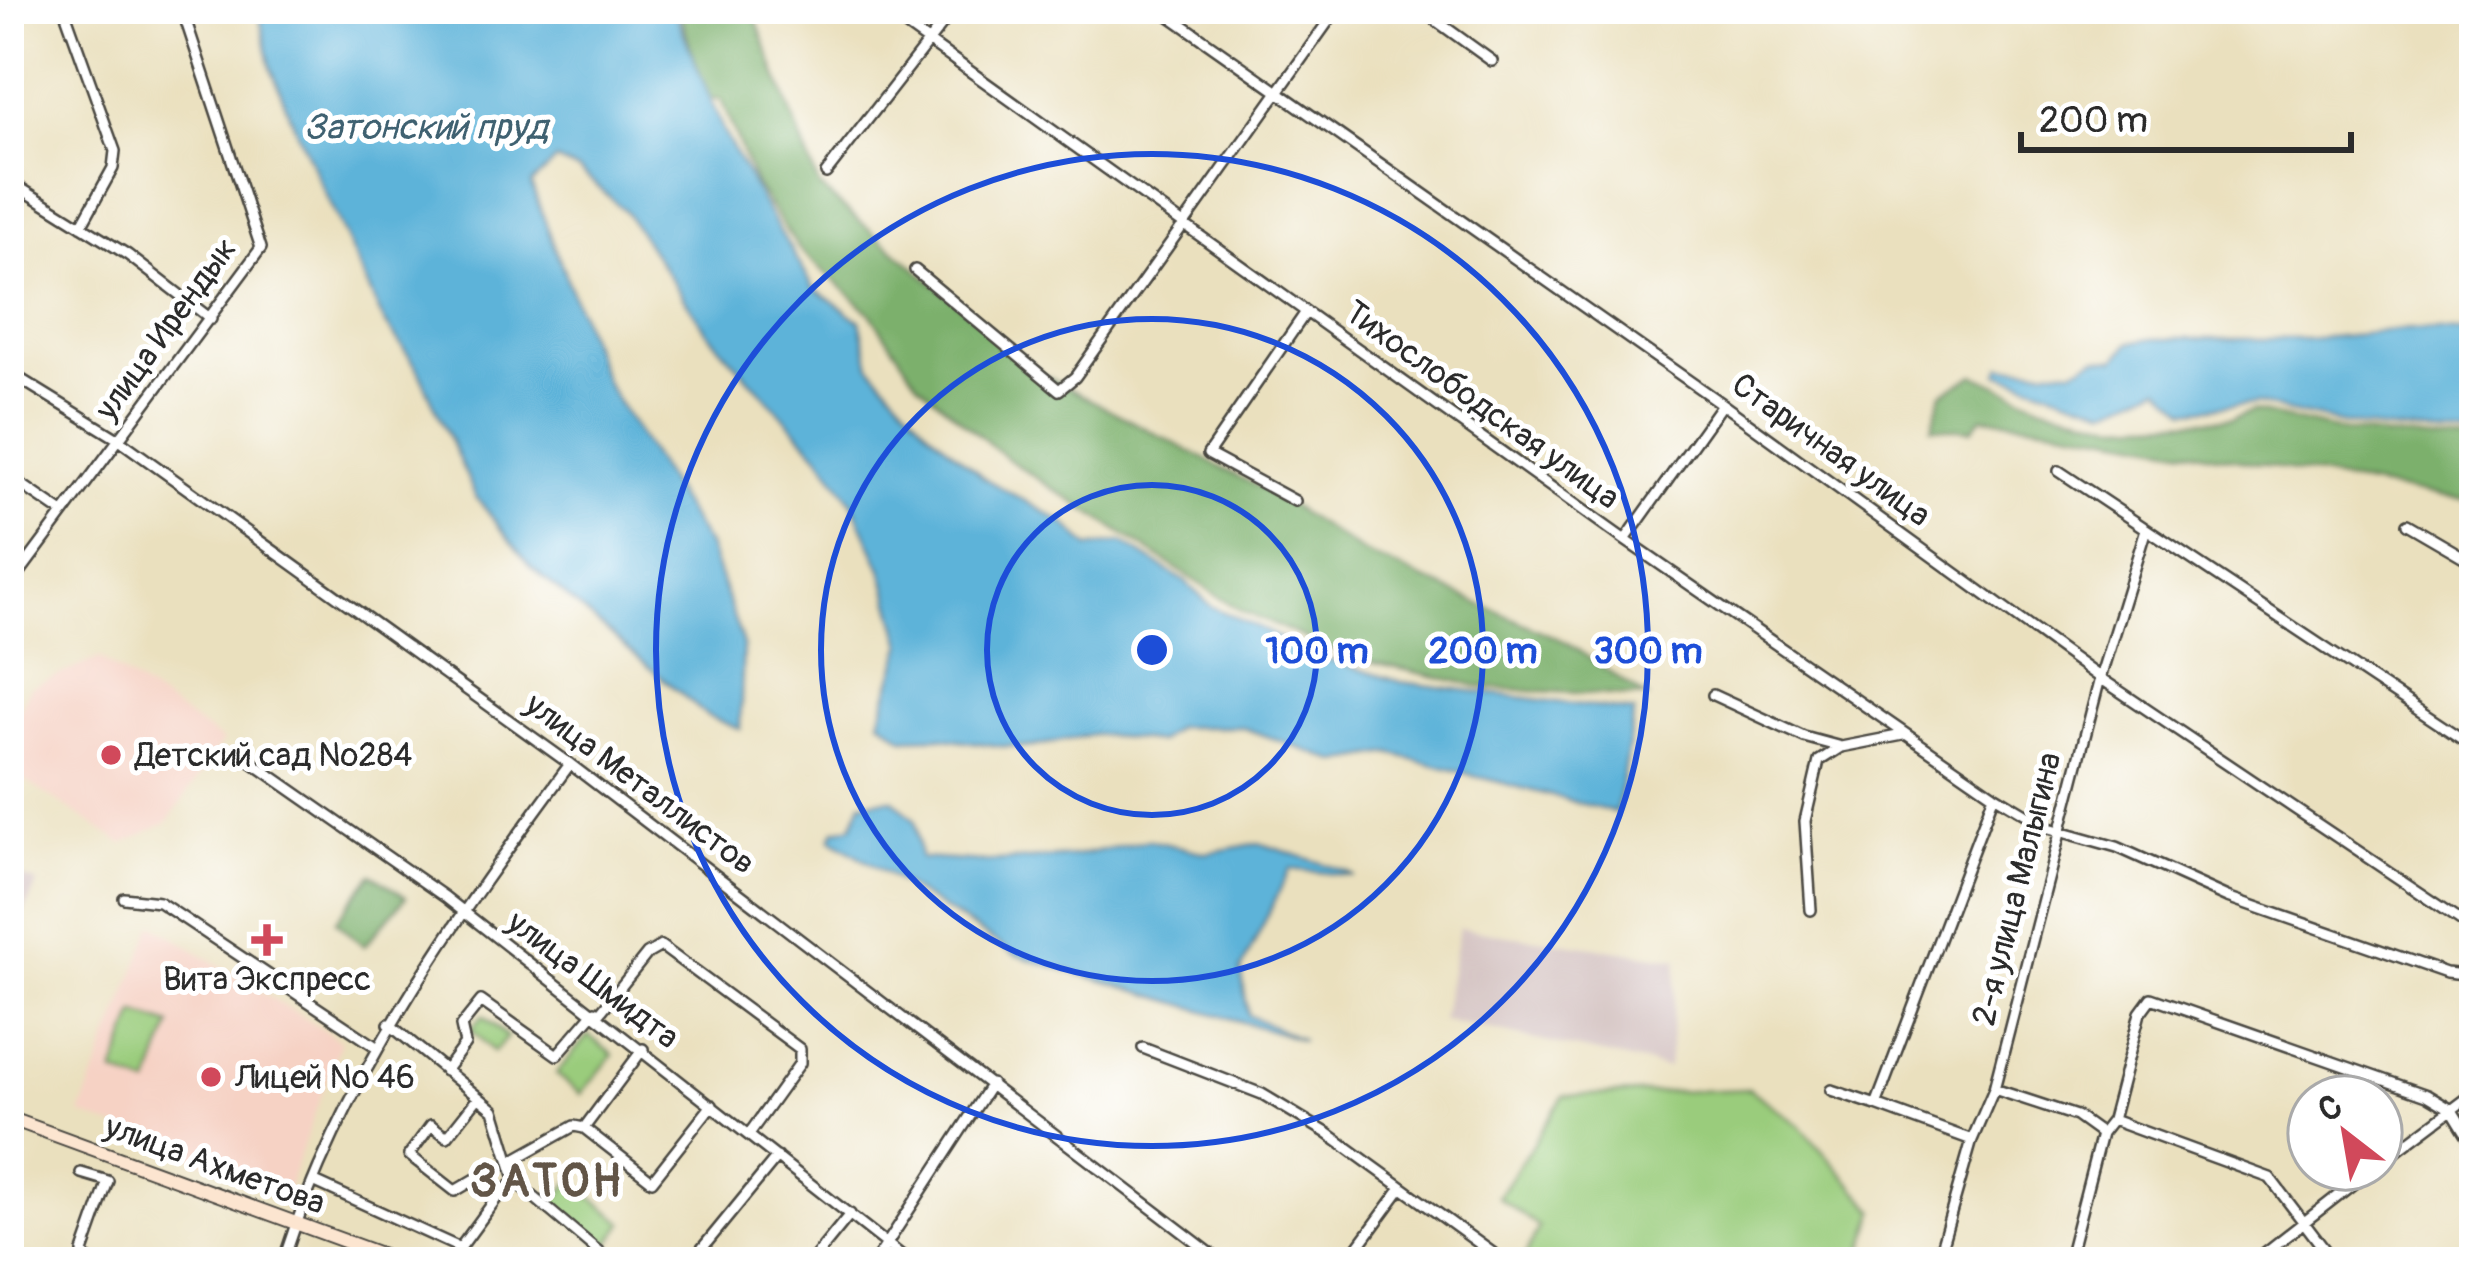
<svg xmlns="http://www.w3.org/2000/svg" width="2483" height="1271" font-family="Pangolin,sans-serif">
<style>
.built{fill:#f6d2c4}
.industrial{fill:#d1bfbe}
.green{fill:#9acc7c;stroke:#627c54;stroke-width:3}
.forest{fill:#7bb06c;stroke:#536e4c;stroke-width:3}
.water{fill:#5db3d9;stroke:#446f82;stroke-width:3}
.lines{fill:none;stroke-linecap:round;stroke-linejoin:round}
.street-casing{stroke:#484641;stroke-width:14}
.secondary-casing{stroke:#484641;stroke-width:16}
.street{stroke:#fff;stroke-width:9}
.secondary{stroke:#fce5d0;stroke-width:12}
.ring{fill:none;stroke:#1d4ed8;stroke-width:6}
.poi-dot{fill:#d1495b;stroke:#fff;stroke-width:4.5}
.labels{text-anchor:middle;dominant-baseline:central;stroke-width:10;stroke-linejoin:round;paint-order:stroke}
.street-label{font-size:33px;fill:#2b2b2b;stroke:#fff}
.poi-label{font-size:33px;fill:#2b2b2b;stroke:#fff;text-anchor:start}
.water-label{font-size:36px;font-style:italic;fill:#3f6171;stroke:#fff}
.district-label{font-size:45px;font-weight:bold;letter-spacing:3px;fill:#625547;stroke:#fff}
.centre{fill:#1d4ed8;stroke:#fff;stroke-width:6}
.ring-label{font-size:36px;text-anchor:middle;font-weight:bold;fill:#1d4ed8;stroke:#fff;stroke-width:10;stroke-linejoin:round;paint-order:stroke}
</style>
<rect width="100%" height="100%" fill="#fff"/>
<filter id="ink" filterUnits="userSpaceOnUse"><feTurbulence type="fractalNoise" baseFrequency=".00833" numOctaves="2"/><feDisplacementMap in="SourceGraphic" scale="24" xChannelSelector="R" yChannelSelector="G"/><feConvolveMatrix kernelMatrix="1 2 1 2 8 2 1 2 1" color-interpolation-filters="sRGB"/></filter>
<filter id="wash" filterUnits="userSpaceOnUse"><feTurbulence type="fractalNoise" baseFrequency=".004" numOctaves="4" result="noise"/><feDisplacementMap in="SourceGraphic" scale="48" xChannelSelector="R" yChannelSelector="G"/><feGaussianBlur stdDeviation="2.7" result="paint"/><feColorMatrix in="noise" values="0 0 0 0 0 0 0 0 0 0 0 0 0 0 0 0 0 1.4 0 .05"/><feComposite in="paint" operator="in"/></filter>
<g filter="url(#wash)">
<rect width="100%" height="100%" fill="#eae0be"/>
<path class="built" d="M100,658l123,83 -55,81 -45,22 -114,-74v-35l21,-48z
M153,924l188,117 -55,152 -206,-79z"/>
<path class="industrial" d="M9,871l28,12 -28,65z
M1459,928l219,31 -10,109 -226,-48z"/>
<path class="green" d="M136,1013l35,12 -22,61 -35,-13z
M483,1016l24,21 -13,15 -23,-23z
M588,1035l25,20 -32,39 -25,-20z
M1749,1089l50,36 77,86 -17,51h-327l-7,-5 14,-30 -41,-30 66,-101z
M571,1181l53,42 -18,24 -55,-44z"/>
<path class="forest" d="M679,9h73l67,178 224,188 229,119 90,58 204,90 80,55 -159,-9 -135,-30 -109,-46 -237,-154 -87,-74 -49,-71 -72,-65 -43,-64 -34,-84 -15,-1z
M1975,375l68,30 73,18 116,-4 20,-8 97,22 125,12v56c-166,-21 -326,-65 -492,-84l-10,13 -40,-3 10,-33z
M372,874l34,23 -42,49 -28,-25z"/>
<path class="water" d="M258,9h416l50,124 37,67 53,88 46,33 10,44 57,64 57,49 80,45 25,24 33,-5 62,39 27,25 114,53 76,23 233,30 -18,101 -226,-60 -52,9 -97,-35h-65l-18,15 -62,-8 -65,13 -32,-1 -60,-9 -36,1 -23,-18 23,-75 -21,-76 -30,-67 -33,-47 -111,-122 -84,-123 -45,-40 -23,-10 -25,24 74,197 105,168 33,96 -3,84 -33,-13 -177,-150 -54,-69 -59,-130 -34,-47 -90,-197 -22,-56z
M2407,330l67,4v105l-114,-11 -104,-24 -70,6 -26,-24 -53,23 -109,-36 3,-7 72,4 22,-12 21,1 14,-16 22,-4h154z
M893,799l22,22 5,37 66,4 89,-6 74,-16 57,13 53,-10 87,28 8,5 -64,-7 -49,101 7,45 55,25 -287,-85 -185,-116 4,-9 17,-4 10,-24z"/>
</g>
<g filter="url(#ink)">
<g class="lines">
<g class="street-casing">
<path id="street" d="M64,9l51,142 -2,17 -32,58
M883,9l742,531 369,255 55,33 68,19 111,50 218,76 28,3
M1160,9l562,395 378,274 374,251
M1420,9l72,52
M826,173l128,-164
M9,181l119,74 83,64
M915,270l144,120 16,-13 262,-368
M9,372l109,67 452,325 652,498
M2059,471l415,276
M9,476l54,37
M1295,501l-87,-47 98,-142
M2407,524l67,39
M1625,540l97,-136
M9,587l252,-339 -79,-239
M1713,695l91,42 37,10 62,-12
M237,752l208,145 465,365
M124,898l35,4 216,144
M1811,910l-6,-89 14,-60 22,-14
M599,1014l48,-60 14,-8 139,103v14l-51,71
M389,1024l105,86 22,72 95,80
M1143,1048l119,46 65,39 178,129
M643,1049l-59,79 68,53 60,-76
M445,1071l20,-27 -4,-18 20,-25 76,54 38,-44
M1994,1089l82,27 25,18
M1831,1090l45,15
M478,1098l-31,39 -16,-12 -22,30 46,36 24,-14 22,15
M2112,1120l158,58 64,84
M1972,1140l-96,-35 118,-310
M510,1162l64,-36 10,2
M2381,1163l93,-70
M81,1173l27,8 -25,71 5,10
M313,1181l147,67 41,-56 15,-10
M283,1262c60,-187 172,-342 287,-498
M691,1262l86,-105
M811,1262l39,-48
M875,1262l116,-178
M1347,1262l53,-72
M1937,1262l35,-122 22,-51 106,-411 46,-149
M2068,1262l33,-128 11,-14 28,-107 11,-15 276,97 25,15 22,36
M2253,1262l119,-93"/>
</g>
<g class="secondary-casing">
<path id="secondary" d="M9,1118l393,144"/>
</g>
<use href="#street" class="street"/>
<use href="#secondary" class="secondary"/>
</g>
</g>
<g class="ring">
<circle cx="1152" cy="650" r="165"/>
<circle cx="1152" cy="650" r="331"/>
<circle cx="1152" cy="650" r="496"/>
</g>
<g class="poi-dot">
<circle cx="111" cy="755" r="12"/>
<path d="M261 922h12v12h12v12h-12v12h-12v-12h-12v-12h12z"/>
<circle cx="211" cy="1077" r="12"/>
</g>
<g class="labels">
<g class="street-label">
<text transform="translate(166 329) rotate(-54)">улица Ирендык</text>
<text transform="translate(1482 405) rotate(36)">Тихослободская улица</text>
<text transform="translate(1831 450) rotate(36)">Старичная улица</text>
<text transform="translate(640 784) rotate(37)">улица Металлистов</text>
<text transform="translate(2017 889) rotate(-76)">2-я улица Малыгина</text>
<text transform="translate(593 980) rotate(37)">улица Шмидта</text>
<text transform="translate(215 1165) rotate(20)">улица Ахметова</text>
</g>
<g class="poi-label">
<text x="135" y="755">Детский сад №284</text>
<text x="267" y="979" text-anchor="middle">Вита Экспресс</text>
<text x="235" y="1077">Лицей № 46</text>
</g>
<g class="water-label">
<text x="426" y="127">Затонский пруд</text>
</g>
<g class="district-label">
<text x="547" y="1182">ЗАТОН</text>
</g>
</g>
<circle cx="1152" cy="650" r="18" class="centre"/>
<g class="ring-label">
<text x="1317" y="663">100 m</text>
<text x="1483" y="663">200 m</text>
<text x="1648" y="663">300 m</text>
</g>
<rect width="2483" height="1271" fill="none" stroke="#fff" stroke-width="48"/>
<g transform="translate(2345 1133) rotate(329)"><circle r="57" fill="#ffffff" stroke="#aaaaaa" stroke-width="3"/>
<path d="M0-9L21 45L0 30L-21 45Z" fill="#d1495b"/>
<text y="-18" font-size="33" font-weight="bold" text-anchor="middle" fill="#2b2b2b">С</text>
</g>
<path d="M2021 132v18h330v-18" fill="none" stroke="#2b2b2b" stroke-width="6"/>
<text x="2039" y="132" font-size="36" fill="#2b2b2b" stroke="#ffffff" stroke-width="9" paint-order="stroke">200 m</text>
</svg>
